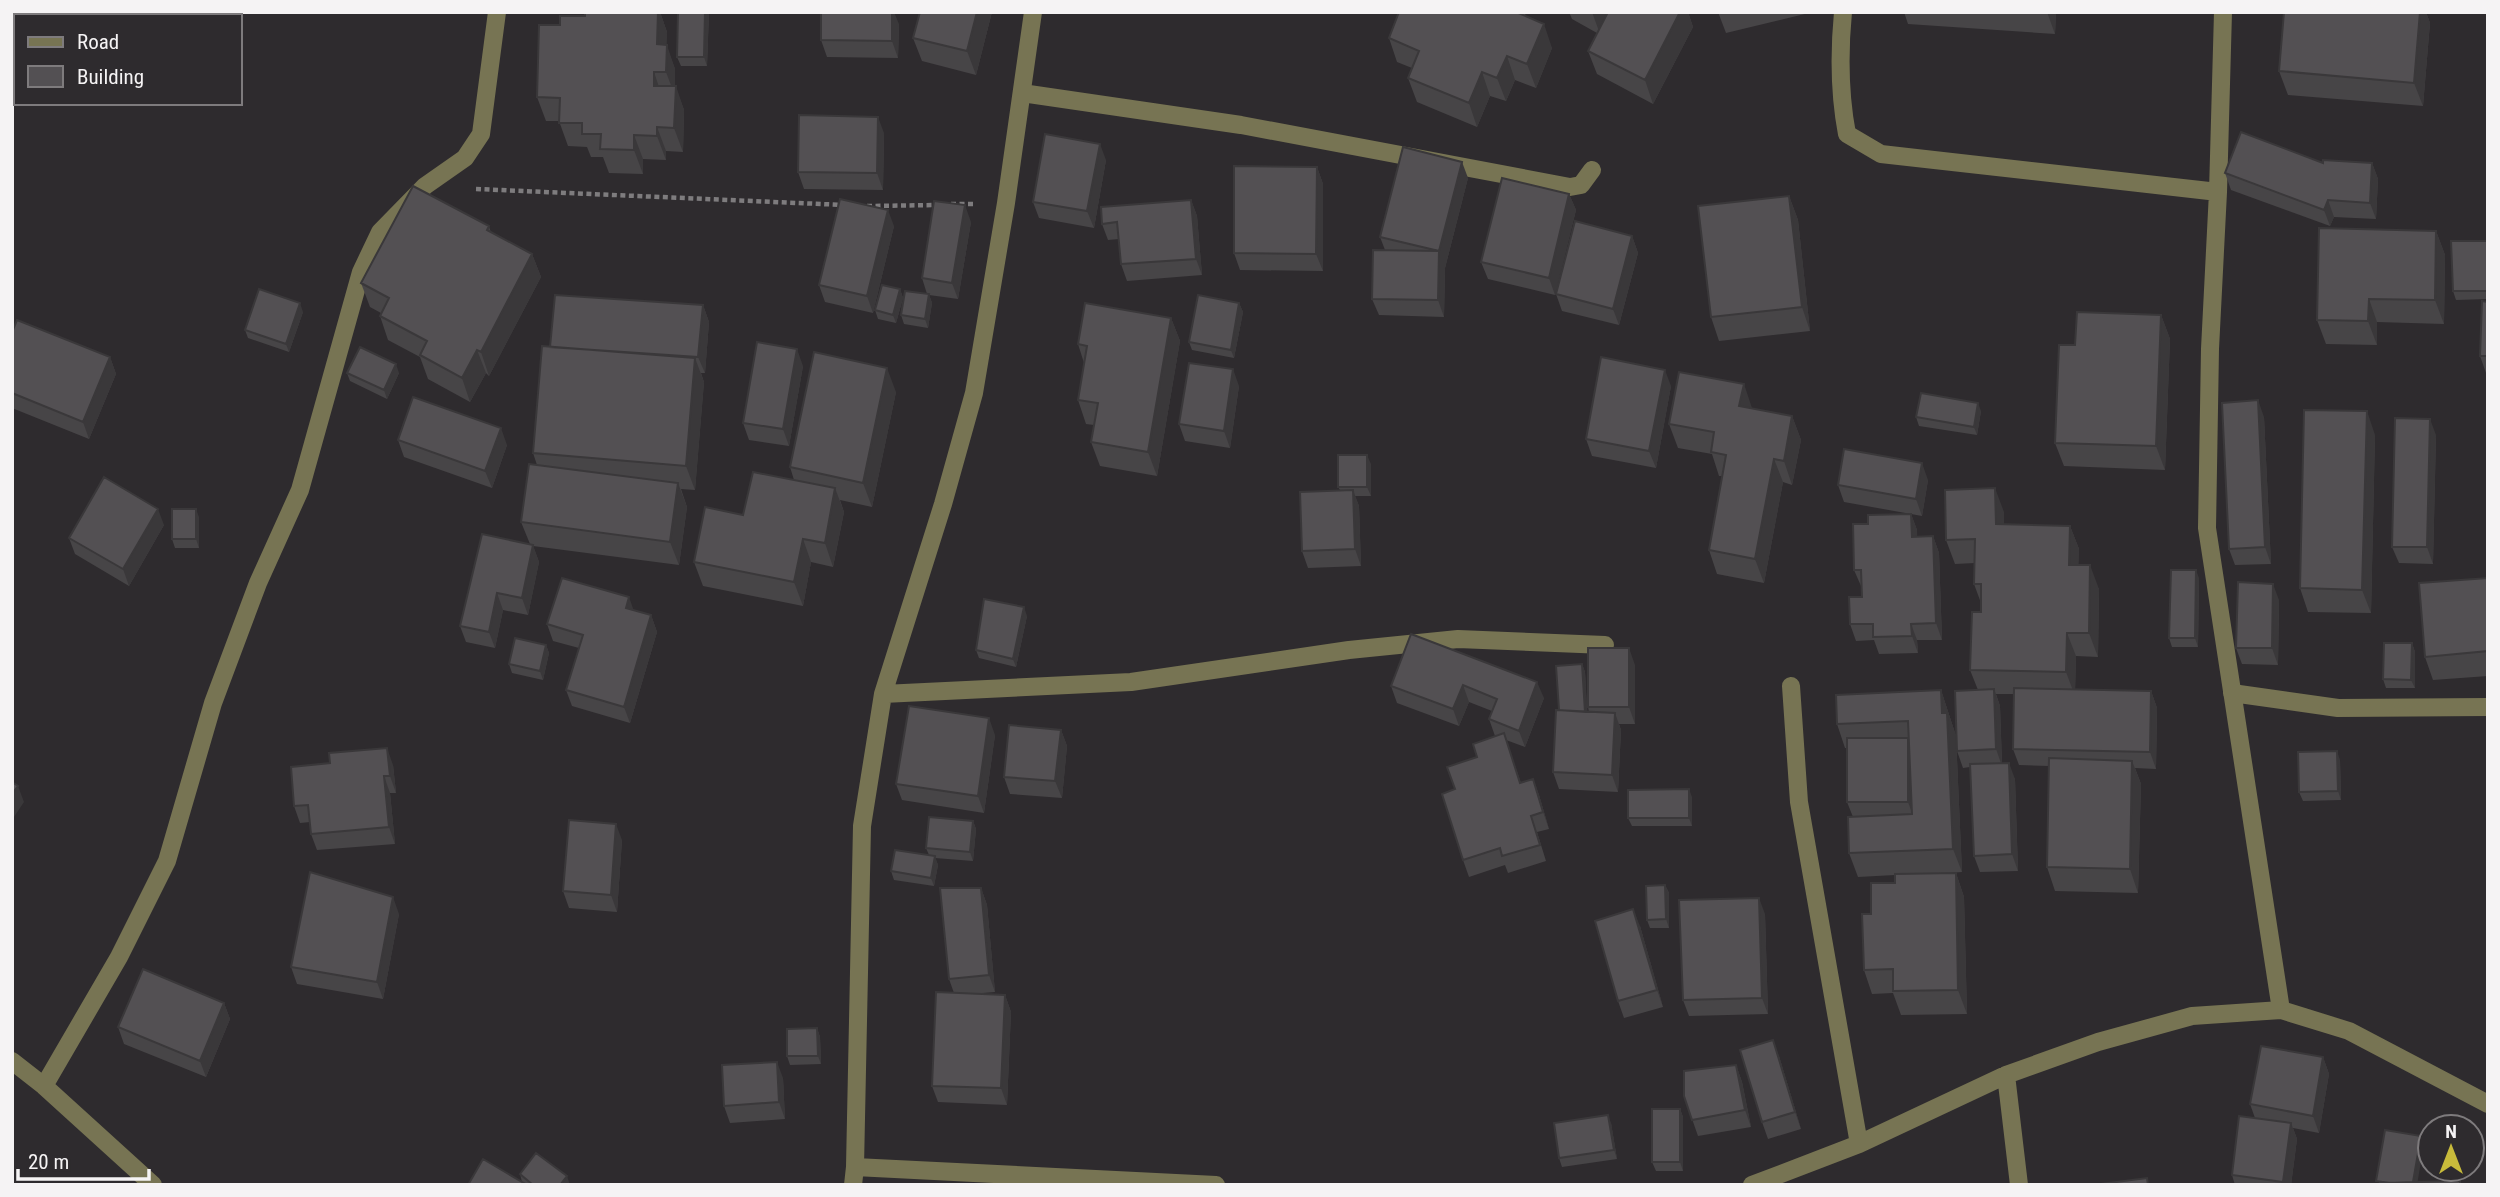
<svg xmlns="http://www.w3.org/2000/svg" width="2500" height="1197" font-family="'Roboto Condensed',sans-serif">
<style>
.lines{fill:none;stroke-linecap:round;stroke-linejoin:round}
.path{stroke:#7e7c7e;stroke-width:4.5;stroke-dasharray:5 3.5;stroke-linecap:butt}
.minor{stroke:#777453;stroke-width:18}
.wall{fill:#474547}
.shaded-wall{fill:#3a383a}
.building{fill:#535053;stroke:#3a383a;stroke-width:2}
</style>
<rect width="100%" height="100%" fill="#2e2b2e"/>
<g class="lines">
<path class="path" d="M476,189l368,16
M951,204h23
M867,206l72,-1"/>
<path class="minor" d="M1843,12c-4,42 -4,80 4,122l34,20 337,38
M2223,12l-5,180 -8,157 -3,179 74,482
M1022,93l219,32 329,62 11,-2 11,-15
M1791,686l8,116 60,342
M2232,693l106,15 150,-1
M883,694l248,-12 218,-32 109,-11 147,6
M12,1061l32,25 109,99
M2006,1075l13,110
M44,1086l75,-129 48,-96 46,-158 45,-120 42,-93 61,-218 19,-40 45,-46 40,-28 16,-24 16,-122
M855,1167l361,18
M853,1185l2,-18 7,-341 21,-132 60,-190 31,-111 32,-190 27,-191
M1752,1185l107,-41 147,-69 92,-33 94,-26 89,-6 68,21 139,73"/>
</g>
<path class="wall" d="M585,12h75l7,20 -1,13 9,24v17l9,24 -1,42 -17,-1v9l-23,-1v15l-34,-1 -6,-16h-12l-4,-10 -19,-1 -9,-25h-13l-9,-24 23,-72 25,-9z
M709,12l-2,54h-26l-4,-9z
M992,12l-16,63 -54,-14 -9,-23z
M1399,12h125l2,4 26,32 -16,40 -21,-8 -9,21 -16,-5 -13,31 -60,-25 -9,-24 4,-10 -15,-6 -8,-24z
M1569,12h119l5,15 -40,77 -56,-30 -9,-23 9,-18 -25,-14z
M1718,12h95l-87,21z
M1904,12h152l-1,22 -147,-10z
M2420,12h6l4,11 -7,83 -135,-11 -9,-24z
M899,24l-1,34 -71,-1 -6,-17z
M884,133l-1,57 -79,-1 -6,-17z
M1106,160l-12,68 -55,-10 -6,-16z
M2323,163h49l6,16 -2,40 -42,-2 -4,9 -99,-36 -6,-17z
M1317,167l6,17v87l-83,-1 -6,-17z
M1468,178l-23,90 -1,49 -65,-2 -7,-16 13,-49 -5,-13z
M1569,194l7,16 -21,85 -67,-16 -7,-17z
M1789,196l9,24 12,111 -91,10 -8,-24z
M1191,200l6,16 5,59 -75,6 -6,-17 -2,-25 -11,1 -6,-16z
M971,222l-13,77 -29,-4 3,8 -4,25 -24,-4 -3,-9 26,-21 -5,-16z
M489,226l2,7 41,21 9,23 -52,99 -3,-3 -16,29 -42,-23 -8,-22 -32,-17 -8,-24 1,-3 -11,-6 -9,-24z
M894,226l-21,87 -48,-11 -6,-17z
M2436,231l9,24 -1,69 -67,-2v23l-51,-1 -9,-24z
M1632,236l6,17 -19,72 -57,-14 -6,-17z
M2488,241v58l-32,1 -3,-9z
M900,289l3,9 -7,25 -18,-4 -3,-9z
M2488,302v71h-2l-6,-17z
M1239,303l4,9 -9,46 -42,-8 -3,-8z
M703,305l6,17 -4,51h-4l3,9 -9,108 -14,-1 6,18 -8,58 -146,-19 6,16 -11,53 -25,-5 -8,38 -29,-6 -6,-16 70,-82 -9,-22 16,-57 -4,-12 17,-106z
M303,312l-14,40 -41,-14 -3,-8z
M2161,315l9,24 -5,131 -101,-4 -9,-23 20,-98z
M1171,318l9,23 -23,135 -57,-10 -9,-24 3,-17 -8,-1 -8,-24 6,-37 -6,-19z
M12,332l98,25 6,17 -27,65 -77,-31z
M803,366l-14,80 -40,-6 -6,-17z
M347,373h52l-12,26 -37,-18z
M1239,386l-9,62 -45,-7 -6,-17z
M1671,386l-15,82 -64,-12 -6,-17z
M896,392l-24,115 -32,-7 4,12 -11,55 -22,-5 -8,44 -100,-20 -9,-24 49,-47 51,-35 -4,-13z
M1752,409l40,7 9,24 -9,45 -9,-3 -19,101 -47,-9 -8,-24 13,-74h-3l-7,-22 -34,-6 -9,-24z
M1981,411l-4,24 -58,-9 -3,-9z
M2264,417l7,147 -36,1 -6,-16z
M2375,435l-4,178 -63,-1 -8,-24z
M2436,435l-3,129 -34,-1 -7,-16z
M398,440l109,5 -15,43 -88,-31z
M1371,464v32h-16l4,10 2,60 -53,2 -6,-17 38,-61 -2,-3z
M1928,480l-6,36 -11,-2 6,16v7l16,-1 6,17 3,87h-25l1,13 -39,1 -5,-14 -18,1 -6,-17 12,-27 -1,-11 -7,-16 14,-46 43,-10 -67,-12 -6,-17z
M2004,512v12l66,2 9,23 -1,16 21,24 -1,68 -22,-1 -1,34 76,1 6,17 -1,61 -21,-1 6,16 -3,109 -83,-2 -8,-24 2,-101 -30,-1 -6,-16 1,-55h-18l4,12 2,57 13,16 3,92 -38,1 -6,-16 -4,-89 -7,1 -6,-17 21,-61 -8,-20 11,-58v-9l-7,-19 1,-21 -20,1 -9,-24z
M199,517v31h-24l-3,-9z
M164,525l-35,61 -54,-32 -6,-16z
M2199,578l-1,69h-26l-3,-9z
M2488,578v98l-55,4 -8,-23z
M2279,600l-1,65 -36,-1 -6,-16z
M634,610l17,5 6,17 -27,91 -58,-17 -6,-16 13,-42 -26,-7 -6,-17z
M1027,616l-11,51 -37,-9 -3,-8z
M1411,634l133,64 -19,49 -19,-7 15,43 12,-4 6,16 10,34 -12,3 9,29 -38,12 -3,-8 -36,12 -6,-17 -8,-71 22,-32 19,-21h-1l-6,-17 3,-8 -23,-9 -10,24 -62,-23 -6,-17z
M2412,643l3,9v36h-29l-3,-9z
M546,645l3,8 -6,27 -31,-7 -3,-9z
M1582,664l3,8 2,40h2l-1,-5 47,-42v59h-16l2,6 -3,62 -59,-3 -6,-17 6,-62z
M1941,690l15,46 6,136 -29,2 23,-1 8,24 3,117 -66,1 -8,-22 -21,1 -8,-24 7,-56 24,-31v-8l-37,2 -9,-24 4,-36 -6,-15v-54h-2l-8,-24z
M1061,730l6,16 -5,52 -52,-4 -6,-17z
M995,735l-11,78 -82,-13 -6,-16z
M2340,760l1,40 -38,1 -4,-9z
M393,765l3,28h-6l5,51 -78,6 -6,-16 -1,-12 -10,1 -6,-17z
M1692,797v29h-60l-4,-8z
M973,821l3,8 -3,32 -38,-3 3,7 -4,21 -40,-6 -3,-9 38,-16 -3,-7z
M622,840l-5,72 -48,-4 -6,-17z
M1665,885l4,8v35h-19l-3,-8z
M981,888l6,17 8,87 -25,2 35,1 6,17 -4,93 -69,-3 -6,-16 22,-93 -5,-14z
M399,914l-16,85 -86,-15 -6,-17z
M1765,914l3,100 -79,2 -6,-16z
M1640,926l23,81 -39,11 -6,-17z
M224,1003l6,16 -24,58 -82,-33 -6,-17z
M817,1028l3,9 1,27 -31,1 -3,-9z
M1779,1056l22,73 -33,10 -6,-17z
M2323,1057l6,17 -10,59 -26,-5 4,11 -6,46h-56l-3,-10 23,-57 -5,-14z
M1736,1065l6,17 9,45 -53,9 -14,-40z
M783,1078l2,41 -55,4 -6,-17z
M1680,1109l3,8v54h-27l-4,-9z
M1611,1123l6,36 -55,8 -3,-9z
M520,1174l50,11h-102l54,-3z"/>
<path class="shaded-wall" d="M658,12h2l7,20 -1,36 -9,-24z
M705,12h4l-2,54 -3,-9z
M892,12h2l5,12 -1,34 -6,-17z
M977,12h15l-16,63 -9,-24z
M1592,12h18l-10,22z
M1680,12h8l5,15 -40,77 -8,-24z
M2047,12h9l-1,22z
M2420,12h6l4,11 -7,83 -9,-23z
M1544,24l8,24 -16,40 -9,-24z
M667,45l8,24v27l-9,-24z
M1507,56l8,24 -9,21 -9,-23z
M654,72l8,24 -8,-10z
M1482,72l8,24 -13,31 -8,-24z
M676,86l8,24 -1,42 -9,-24z
M878,117l6,16 -1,57 -6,-17z
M657,127l9,24v9l-9,-24z
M634,135l9,24v15l-9,-24z
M1100,144l6,16 -12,68 -7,-17z
M1462,162l6,16 -23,90 -1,49 -6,-17 1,-49z
M2372,163l6,16 -2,40 -6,-16z
M1317,167l6,17v87l-7,-17z
M1569,194l7,16 -21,85 -6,-17z
M1789,196l9,24 12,111 -8,-24z
M1191,200l6,16 5,59 -6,-16z
M2328,200l6,17 -4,9 -6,-16z
M965,205l6,17 -13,77 -6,-16z
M888,210l6,16 -21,87 -6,-17z
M2436,231l9,24 -1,69 -9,-24z
M1632,236l6,17 -19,72 -6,-16z
M532,254l9,23 -52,99 -8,-24z
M900,289l3,9 -7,25 -3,-8z
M929,294l3,9 -4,25 -3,-9z
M2369,299l8,23v23l-9,-24z
M300,303l3,9 -14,40 -3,-8z
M1239,303l4,9 -9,46 -3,-8z
M703,305l6,17 -4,51 -7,-16z
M2161,315l9,24 -5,131 -9,-24z
M1171,318l9,23 -23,135 -9,-24z
M797,349l6,17 -14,80 -6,-17z
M477,350l9,23 -16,29 -8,-24z
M110,357l6,17 -27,65 -6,-17z
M695,358l9,24 -9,108 -9,-24z
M396,364l3,9 -12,26 -3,-9z
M887,368l9,24 -24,115 -9,-24z
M1233,369l6,17 -9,62 -6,-17z
M1665,370l6,16 -15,82 -7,-17z
M1744,384l8,24 -13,-2z
M2258,400l6,17 7,147 -6,-17z
M1978,403l3,8 -4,24 -3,-8z
M2367,411l8,24 -4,178 -9,-23z
M1792,416l9,24 -9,45 -8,-24z
M2430,419l6,16 -3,129 -6,-17z
M501,428l6,17 -15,43 -7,-17z
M1367,455l4,9v32l-4,-9z
M1774,459l9,23 -19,101 -9,-24z
M1922,463l6,17 -6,36 -6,-17z
M678,483l9,24 -8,58 -9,-23z
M835,488l9,24 -11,55 -8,-24z
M1995,488l9,24v36l-8,-24z
M1353,490l6,16 2,60 -6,-17z
M158,509l6,16 -35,61 -6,-17z
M196,509l3,8v31l-3,-9z
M1911,514l6,16 1,24 -6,-17z
M2070,526l9,23 -1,40 -9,-24z
M1933,536l6,17 3,87 -6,-17z
M803,539l8,23 -8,44 -9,-24z
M533,545l6,17 -11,53 -6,-17z
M2090,565l9,24 -1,68 -9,-24z
M2196,570l3,8 -1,69 -3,-9z
M2273,584l6,16 -1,65 -6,-17z
M497,593l6,17 -8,38 -6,-16z
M629,597l6,17 -9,-6z
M1024,607l3,9 -11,51 -3,-8z
M651,615l6,17 -27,91 -6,-16z
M1911,624l6,16 1,13 -6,-17z
M2067,633l9,23 -1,40 -9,-24z
M2412,643l3,9v36l-4,-8z
M546,645l3,8 -6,27 -3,-9z
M1629,648l6,17v59l-6,-17z
M1582,664l3,8 3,48 -3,-8z
M1537,682l7,16 -19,49 -6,-16z
M1463,685l6,17 -10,24 -6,-17z
M1994,689l6,17 2,60 -6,-17z
M1941,690l15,46 6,136 -9,-23z
M2151,691l6,17 -1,61 -6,-17z
M1615,713l6,17 -3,62 -6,-17z
M989,718l6,17 -11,78 -6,-17z
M1061,730l6,16 -5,52 -7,-17z
M1908,738l6,16v64l-6,-16z
M387,748l6,17 3,28 -6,-17z
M2337,751l3,9 1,40 -3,-9z
M2132,761l9,23 -3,109 -8,-24z
M2009,763l6,16 3,92 -6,-17z
M384,776l6,17 5,51 -6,-17z
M1533,779l6,16 10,34 -6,-17z
M18,786l6,16 -12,18v-26z
M1689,789l3,8v29l-3,-8z
M973,821l3,8 -3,32 -3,-9z
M616,824l6,16 -5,72 -6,-17z
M935,856l3,9 -4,21 -3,-8z
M1956,873l8,24 3,117 -9,-24z
M1665,885l4,8v35l-3,-9z
M981,888l6,17 8,87 -6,-17z
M393,897l6,17 -16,85 -6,-17z
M1759,898l6,16 3,100 -6,-16z
M1633,909l7,17 23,81 -6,-17z
M1005,995l6,17 -4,93 -6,-17z
M224,1003l6,16 -24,58 -6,-16z
M817,1028l3,9 1,27 -3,-8z
M1773,1040l6,16 22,73 -6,-17z
M2323,1057l6,17 -10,59 -6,-17z
M777,1062l6,16 2,41 -6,-17z
M1736,1065l6,17 9,45 -6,-17z
M1680,1109l3,8v54l-3,-9z
M1608,1115l3,8 6,36 -3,-9z
M2291,1123l6,16 -6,46h-6l-2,-3z
M2421,1136l3,8 -7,41h-5z
M567,1176l3,9h-10z"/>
<path class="building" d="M585,12h73l-1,32 10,1 -1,27h-12v14h22l-2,42 -17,-1v9l-23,-1v15l-34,-1 1,-15h-19v-11h-23l1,-25 -23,-1 2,-72h21v-9h25z
M678,12h27l-1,45h-27z
M821,12h71v29l-71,-1z
M920,12h57l-10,39 -54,-13z
M1399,12h117l28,12 -17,40 -20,-8 -10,22 -15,-6 -13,31 -61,-25 11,-27 -30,-13z
M1608,12h72l-35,68 -57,-29z
M2284,12h136l-6,71 -135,-12z
M799,115l79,2 -1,56 -79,-1z
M2241,132l82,31v-3l49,3 -2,40 -42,-3 -4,10 -99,-37z
M1045,134l55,10 -13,67 -54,-9z
M1403,147l59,15 -23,89 -59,-14z
M1234,166l83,1 -1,87 -82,-1z
M1502,178l67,16 -20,84 -68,-16z
M413,186l76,40 -2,4 45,24 -51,98 -4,-2 -15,28 -42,-23 7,-14 -47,-25 9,-18 -28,-15z
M1789,196l13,111 -91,10 -13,-111z
M840,199l48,11 -21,86 -48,-11z
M1191,200l5,59 -75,5 -4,-42 -15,2 -1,-17z
M934,201l31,4 -13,78 -30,-5z
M1575,221l57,15 -19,73 -57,-15z
M2319,228l117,3 -1,69 -66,-1 -1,22 -51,-1z
M2451,241h37v50h-35z
M1373,250l66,1 -1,49 -66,-1z
M882,285l18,4 -7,26 -18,-5z
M259,289l41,14 -14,41 -41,-14z
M905,291l24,3 -4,25 -24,-4z
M555,295l148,10 -5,52 -148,-10z
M1198,295l41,8 -8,47 -42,-8z
M2482,301l6,1v54h-8z
M1085,303l86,15 -23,134 -57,-10 7,-39 -20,-3 9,-54 -9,-2z
M2077,312l84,3 -5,131 -101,-3 4,-98h16z
M17,320l93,37 -27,65 -71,-29v-61z
M757,342l40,7 -14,80 -40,-6z
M542,346l153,12 -9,108 -153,-13z
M360,347l36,17 -12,26 -37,-17z
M814,352l73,16 -24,115 -73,-16z
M1601,357l64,13 -16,81 -63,-12z
M1189,363l44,6 -9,62 -45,-7z
M1679,372l65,12 -5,22 53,10 -8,45 -10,-2 -19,100 -46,-9 17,-95 -15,-3 3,-20 -45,-8z
M1921,393l57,10 -4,24 -58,-10z
M413,397l88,31 -16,43 -87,-31z
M2258,400l7,147 -36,2 -7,-146z
M2304,410l63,1 -5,179 -62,-2z
M2395,418l35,1 -3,128h-35z
M1844,449l78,14 -6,36 -78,-14z
M1338,455h29v32h-29z
M529,464l149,19 -8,59 -149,-20z
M753,472l82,16 -10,55 -22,-4 -9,43 -100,-20 11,-55 38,8z
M104,477l54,32 -35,60 -54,-31z
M1995,488l1,36 74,2 -1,39h21l-1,68h-22l-1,39 -96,-2 2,-58h9v-28h-7l1,-45 -29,1 -1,-50z
M1353,490l2,59 -53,2 -2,-59z
M172,509h24v30h-24z
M1911,514l1,23 21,-1 3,87 -25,1 1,12 -39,1v-13h-23l-1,-27h13l-1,-27h-7l-1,-46h15v-9z
M482,534l51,11 -11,53 -25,-5 -8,39 -29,-6z
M2171,570h25l-1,68h-26z
M562,578l67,19 -3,11 25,7 -27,92 -58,-17 17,-55 -36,-11z
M2488,578v73l-63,6 -6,-74z
M2238,582l35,2 -1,64h-36z
M984,599l40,8 -11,52 -37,-9z
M1411,634l126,48 -18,49 -30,-12 8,-20 -34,-14 -10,24 -62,-23z
M515,638l31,7 -6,26 -31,-7z
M2384,643h28l-1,37 -28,-1z
M1588,648h41v59h-41z
M1582,664l3,48 -26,-2 -3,-44z
M2014,688l137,3 -1,61 -137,-3z
M1994,689l2,60 -39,2 -2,-60z
M1941,690l1,23h5l6,136 -104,4 -1,-36 64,-3 -4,-93 -71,3 -1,-29z
M909,706l80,12 -11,78 -82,-12z
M1556,710l59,3 -3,62 -59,-3z
M1009,725l52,5 -6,51 -51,-4z
M1504,733l16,50 13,-4 10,33 -12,4 9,29 -38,11 -2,-8 -37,12 -21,-66 13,-5 -8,-22 30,-10 -4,-13z
M1847,738h61v64h-61z
M387,748l3,28h-6l5,51 -78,7 -3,-29 -14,1 -3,-39 39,-4 -1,-10z
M2337,751l1,40 -39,1 -1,-40z
M2049,758l83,3 -2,108 -83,-2z
M2009,763l3,91 -38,2 -4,-92z
M12,782l6,4 -6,8z
M1689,789v29h-61v-28z
M929,817l44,4 -3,31 -44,-4z
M569,820l47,4 -5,71 -48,-4z
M895,850l40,6 -4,22 -40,-7z
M310,872l83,25 -16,85 -86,-15z
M1956,873l2,117 -65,1v-22l-29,1 -2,-56h9v-31h24v-9z
M1665,885l1,34 -19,1 -1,-34z
M940,888h41l8,87 -40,4z
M1759,898l3,100 -79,2 -4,-100z
M1633,909l24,81 -39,11 -23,-80z
M143,969l81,34 -24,58 -82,-34z
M936,992l69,3 -4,93 -69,-2z
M817,1028l1,28h-31v-27z
M1773,1040l22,72 -33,10 -22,-72z
M2261,1046l62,11 -10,59 -63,-12z
M777,1062l2,40 -55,4 -2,-41z
M1736,1065l9,45 -53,10 -8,-24v-25z
M1652,1109h28v53h-28z
M1608,1115l6,35 -55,8 -5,-35z
M2239,1116l52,7 -8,59 -51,-7z
M2385,1130l36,6 -8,46 -24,1 -13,-2z
M536,1153l31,23 -7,9h-27l-13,-11z
M483,1159l44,26h-59z
M2147,1178l1,7h-55z
M2460,1181v4h-80v-2z"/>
<rect width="2500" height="1197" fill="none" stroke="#f5f3f4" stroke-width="28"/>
<rect x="14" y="14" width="228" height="91" fill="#2e2b2e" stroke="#7e7b7d" stroke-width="2"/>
<rect x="28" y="37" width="35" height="10" fill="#777453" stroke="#7e7b7d" stroke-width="2"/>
<text x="77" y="49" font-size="21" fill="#f5f3f4">Road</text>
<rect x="28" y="66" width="35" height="21" fill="#535053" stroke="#7e7b7d" stroke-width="2"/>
<text x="77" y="84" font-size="21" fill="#f5f3f4">Building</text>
<g transform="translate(2451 1148)"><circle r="33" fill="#2e2b2e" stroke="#7e7b7d" stroke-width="2"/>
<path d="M0-5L12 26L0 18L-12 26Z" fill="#c8bb3b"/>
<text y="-10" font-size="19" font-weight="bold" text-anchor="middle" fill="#f5f3f4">N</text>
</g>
<path d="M18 1169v10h131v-10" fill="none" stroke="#f5f3f4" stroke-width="3.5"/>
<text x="28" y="1169" font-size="21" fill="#f5f3f4" stroke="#2e2b2e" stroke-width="5" paint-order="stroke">20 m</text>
</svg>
